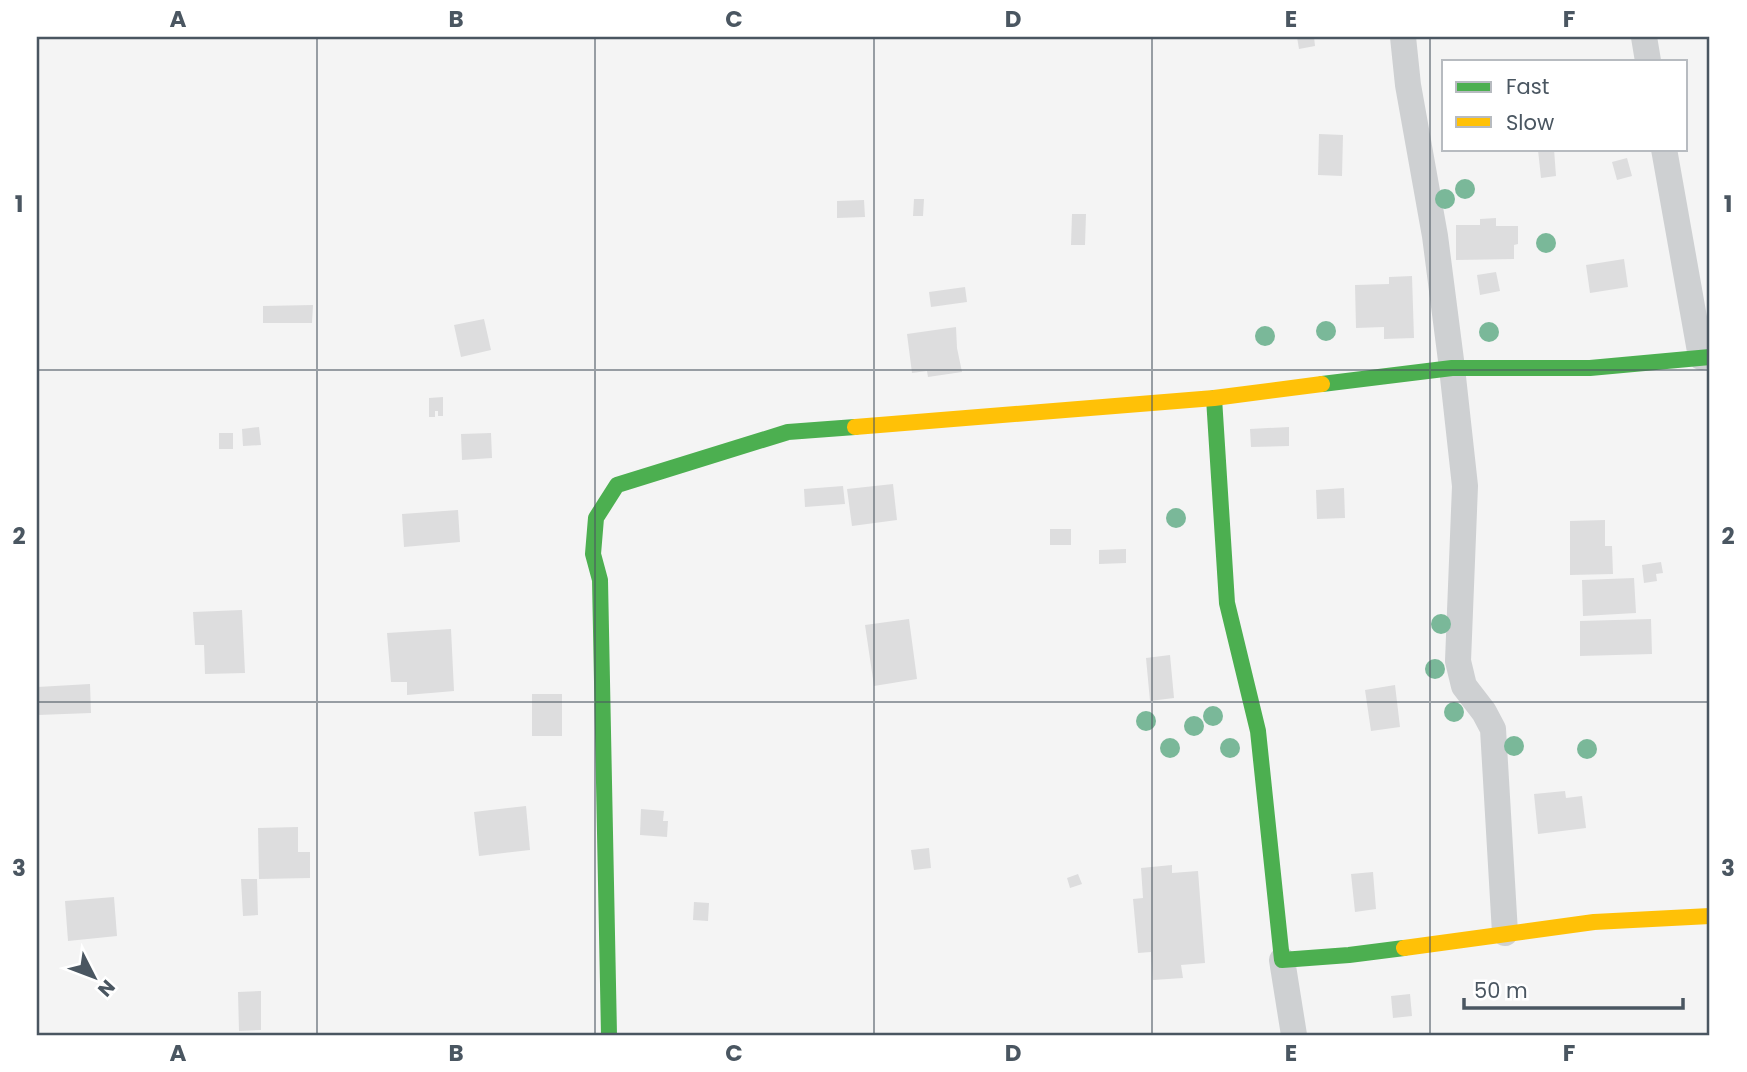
<svg xmlns="http://www.w3.org/2000/svg" width="1747" height="1072" font-family="Poppins,sans-serif">
<style>
.building{fill:#ddddde}
.lines{fill:none;stroke-linecap:round;stroke-linejoin:round}
.street{stroke:#ced0d2;stroke-width:26}
.fast{stroke:#4caf50;stroke-width:16}
.slow{stroke:#ffc107;stroke-width:16}
.tree{fill:#7ab899}
.grid{fill:none;stroke:#4a5661;stroke-width:2;stroke-opacity:0.55}
.neatline{fill:none;stroke:#4a5661;stroke-width:2.5}
.grid-label{font-size:23px;text-anchor:middle;font-weight:bold;fill:#4a5661}
</style>
<rect width="100%" height="100%" fill="#f4f4f4"/>
<path class="building" d="M1297,37h17l1,9 -16,3z
M1319,134l24,1 -1,41 -24,-1z
M1554,149l2,27 -15,2 -3,-28z
M1627,158l5,18 -15,4 -5,-18z
M914,199h10l-1,17h-10z
M864,200l1,17 -28,1v-17z
M1072,214h14l-1,31h-14z
M1496,218v8h22v18l-4,1v14l-58,1v-35h24v-6z
M1624,259l4,28 -38,6 -4,-28z
M1496,272l4,19 -20,4 -3,-20z
M1412,276l2,62 -30,1v-12l-28,1 -1,-43 34,-1v-7z
M965,287l2,15 -36,5 -2,-15z
M313,305l-1,18h-49v-17z
M484,319l7,31 -30,7 -7,-32z
M956,327l1,21 5,24 -34,5 -1,-6 -15,2 -5,-39z
M443,397v19h-5v-5h-3v6h-6v-19z
M259,427l2,18 -18,1 -1,-17z
M1289,427v19l-38,1 -1,-18z
M219,433h14v16h-14z
M491,433l1,25 -30,2 -1,-26z
M893,484l4,36 -45,6 -5,-37z
M843,486l2,18 -40,3 -1,-18z
M1344,488l1,30 -28,1 -1,-29z
M458,510l2,32 -56,5 -2,-33z
M1605,520v26h7l1,28 -43,1v-54z
M1050,529h21v16h-21z
M1126,549v14l-27,1v-14z
M1661,562l2,11 -7,1 1,7 -13,2 -2,-18z
M1634,578l2,35 -53,3 -1,-36z
M242,610l3,63 -40,1 -1,-29h-9l-2,-33z
M909,619l8,60 -43,7 -9,-61z
M1651,619l1,35 -72,2v-35z
M451,629l3,62 -47,4v-13h-16l-4,-49z
M1170,655l4,43 -24,3 -4,-43z
M90,684l1,29 -53,2 -1,-28z
M1395,685l5,42 -29,4 -6,-41z
M532,694h30v42h-30z
M1565,791l1,7 16,-2 4,32 -48,6 -4,-40z
M526,806l4,44 -51,6 -5,-44z
M641,809l23,2 -1,10h5l-1,16 -27,-2z
M298,827v25h12v26l-51,1 -1,-51z
M929,848l2,20 -17,2 -3,-20z
M1172,865v8l26,-2 7,92 -24,2 2,13 -30,2 -2,-28 -13,1 -5,-54 10,-1 -2,-30z
M1373,872l3,37 -21,3 -4,-38z
M1078,874l4,10 -12,4 -3,-10z
M241,879h16l1,36 -15,1z
M114,897l3,39 -49,5 -3,-40z
M694,902l15,1 -1,18 -15,-1z
M261,991v39l-22,1 -1,-39z
M1410,994l2,22 -19,2 -2,-22z"/>
<g class="lines">
<path class="street" d="M1403,37l5,48 27,151 17,132 13,118 -7,175 6,25 20,26 9,17 12,204
M1644,37l4,24
M1664,149l37,208
M1282,960l12,75"/>
<path class="fast" d="M1322,384l130,-16h138l120,-11
M1214,398l13,205 31,128 24,229 67,-5 55,-7
M609,1035l-9,-455 -7,-26 3,-36 21,-33 171,-53 67,-5"/>
<path class="slow" d="M855,427l359,-29 108,-14
M1404,948l190,-26 116,-6"/>
</g>
<g class="tree">
<circle cx="1465" cy="189" r="10"/>
<circle cx="1445" cy="199" r="10"/>
<circle cx="1546" cy="243" r="10"/>
<circle cx="1326" cy="331" r="10"/>
<circle cx="1489" cy="332" r="10"/>
<circle cx="1265" cy="336" r="10"/>
<circle cx="1176" cy="518" r="10"/>
<circle cx="1441" cy="624" r="10"/>
<circle cx="1435" cy="669" r="10"/>
<circle cx="1454" cy="712" r="10"/>
<circle cx="1213" cy="716" r="10"/>
<circle cx="1146" cy="721" r="10"/>
<circle cx="1194" cy="726" r="10"/>
<circle cx="1514" cy="746" r="10"/>
<circle cx="1170" cy="748" r="10"/>
<circle cx="1230" cy="748" r="10"/>
<circle cx="1587" cy="749" r="10"/>
</g>
<path class="grid" d="M317,37v998M595,37v998M874,37v998M1152,37v998M1430,37v998M37,370h1673M37,702h1673"/>
<rect width="1747" height="1072" fill="none" stroke="#ffffff" stroke-width="77"/>
<rect x="1442" y="60" width="245" height="91" fill="#ffffff" stroke="#b7bbc0" stroke-width="2"/>
<rect x="1456" y="82" width="35" height="10" fill="#4caf50" stroke="#b7bbc0" stroke-width="2"/>
<text x="1506" y="94" font-size="21" fill="#4a5661">Fast</text>
<rect x="1456" y="117" width="35" height="10" fill="#ffc107" stroke="#b7bbc0" stroke-width="2"/>
<text x="1506" y="130" font-size="21" fill="#4a5661">Slow</text>
<g transform="translate(94 977) rotate(132)" stroke="#ffffff" stroke-width="5" paint-order="stroke">
<path d="M0-5L12 26L0 18L-12 26Z" fill="#4a5661"/>
<text y="-10" font-size="19" font-weight="bold" text-anchor="middle" fill="#4a5661">N</text>
</g>
<path d="M1464 998v10h219v-10" fill="none" stroke="#4a5661" stroke-width="3.5"/>
<text x="1474" y="998" font-size="21" fill="#4a5661" stroke="#ffffff" stroke-width="5" paint-order="stroke">50 m</text>
<rect x="38" y="38" width="1670" height="996" class="neatline"/>
<g class="grid-label">
<text x="178" y="27">A</text>
<text x="456" y="27">B</text>
<text x="734" y="27">C</text>
<text x="1013" y="27">D</text>
<text x="1291" y="27">E</text>
<text x="1569" y="27">F</text>
<text x="19" y="212">1</text>
<text x="1728" y="212">1</text>
<text x="19" y="544">2</text>
<text x="1728" y="544">2</text>
<text x="19" y="876">3</text>
<text x="1728" y="876">3</text>
<text x="178" y="1061">A</text>
<text x="456" y="1061">B</text>
<text x="734" y="1061">C</text>
<text x="1013" y="1061">D</text>
<text x="1291" y="1061">E</text>
<text x="1569" y="1061">F</text>
</g>
</svg>
